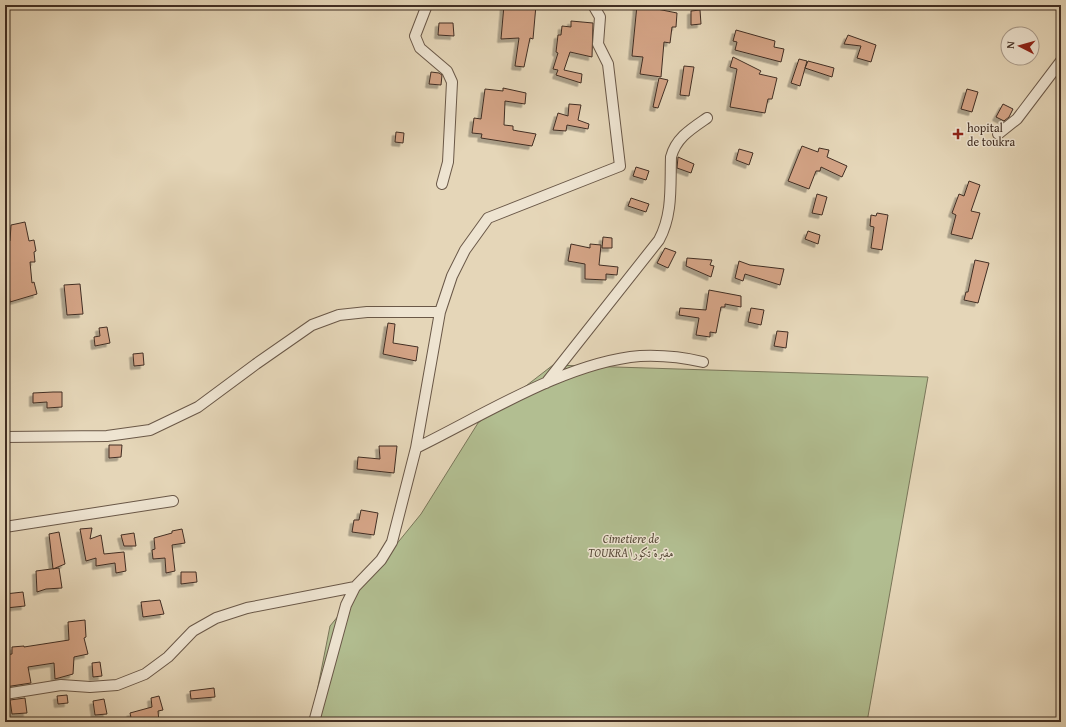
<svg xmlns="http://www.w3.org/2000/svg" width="1066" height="727" font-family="'Gentium Book Plus',Amiri,serif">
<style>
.green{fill:#b2be91;stroke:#7a765a}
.building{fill:#d3a385;stroke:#412e23;filter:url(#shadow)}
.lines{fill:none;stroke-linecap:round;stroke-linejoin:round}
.minor-casing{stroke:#6a5848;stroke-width:12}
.minor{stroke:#eee4d1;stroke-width:10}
.poi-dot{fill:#8f2418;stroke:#eee4d1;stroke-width:1.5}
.labels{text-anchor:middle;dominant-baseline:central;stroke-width:3;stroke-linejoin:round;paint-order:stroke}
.poi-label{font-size:12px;fill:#412e23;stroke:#eee4d1;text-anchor:start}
.park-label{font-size:12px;font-style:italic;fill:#584b39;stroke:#eee4d1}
</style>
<defs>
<filter id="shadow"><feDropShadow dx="-3.5" dy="3.5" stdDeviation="0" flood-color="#0004"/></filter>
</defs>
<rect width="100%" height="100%" fill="#e5d6b8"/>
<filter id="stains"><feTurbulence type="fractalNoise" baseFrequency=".005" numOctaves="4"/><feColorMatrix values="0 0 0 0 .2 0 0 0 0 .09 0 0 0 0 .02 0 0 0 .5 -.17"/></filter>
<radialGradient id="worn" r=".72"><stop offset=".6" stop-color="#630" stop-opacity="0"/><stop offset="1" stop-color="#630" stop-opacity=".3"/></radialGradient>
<path class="green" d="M553,365l375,12 -61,345h-556l19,-96 91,-112 57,-91z"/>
<path class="building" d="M504,5h32l-3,34 -3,-1 -6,29 -9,-1 4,-28 -18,1z
M637,5l40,8 -1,14h-4l-2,16 -6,-1 -3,35 -21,-3 3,-17 -11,-1z
M700,10l1,14 -10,1v-14z
M571,21l22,2 -1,34 -22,-5 -6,18 18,4 -1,9 -25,-8 2,-5 -5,-1 5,-16 -2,-1 2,-17h3l1,-9 9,1z
M439,23h14l1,13 -16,-1z
M736,30l39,11 -1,6 10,2 -3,13 -46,-12 2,-8 -4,-1z
M848,35l28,10 -5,17 -14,-4 4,-12 -17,-2z
M733,57l28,14 -2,3 18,4 -5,21h-4l-3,14 -35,-6 7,-38 -7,-2z
M799,59l8,2 -7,25 -9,-3z
M808,61l26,7 -2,9 -27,-9z
M684,66l10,1 -5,29 -9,-1z
M431,72l8,1 3,2 -1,10 -12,-1z
M659,78l9,2 -10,28 -5,-1z
M503,88l23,5 -1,11 -20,-3 -1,24 9,1v4l5,1 18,3 -4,12 -51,-8 1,-4 -10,-1 2,-15 7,1 4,-30 18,2z
M967,89l11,3 -6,20 -11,-3z
M569,104l12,1 -3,15 11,4 -1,5 -21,-4 -1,6 -13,-1 5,-17 10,3z
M1003,104l10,5 -4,8 -5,4 -8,-4z
M396,132l8,1 -1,10 -8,-1z
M802,146l16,6 1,-4 10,2 -2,7 20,9 -5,11 -21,-10 -1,4h-4l-7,18 -21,-8z
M739,149l14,4 -4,12 -13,-5z
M678,157l16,7 -3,9 -14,-5z
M636,167l13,4 -3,9 -13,-4z
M969,181l11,4 -9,26 9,2 -8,26 -21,-5 5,-19 -4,-2 7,-19 5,2z
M817,194l10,3 -5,18 -10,-2z
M631,198l18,6 -3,8 -18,-6z
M877,213l11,2 -6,35 -11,-2 3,-21 -4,-1 1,-11 5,1z
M25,222l4,19 5,-1 2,11 -2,1 1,10h-5l2,21 2,-1 3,12 -27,8 -5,-41v-19l5,-1 1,-16z
M808,231l12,4 -2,9 -13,-5z
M603,237l9,1v10h-10z
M571,244l19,4v-4l11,1 -2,20 19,2 -1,8 -11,-1v6l-21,-1v-15l-17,-3z
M665,248l11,4 -8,16 -11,-5z
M687,258l25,2 -2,5 4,1 -3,11 -25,-11z
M975,260l14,3 -11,40 -14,-3 2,-8h2z
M739,261l11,4 34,4 -4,16 -35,-11 -2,7 -8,-3z
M80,284l3,30 -16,1 -3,-30z
M709,290l32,6v11l-16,-3v3h-4l-5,26 -6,-1v5l-14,-2 3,-17 -20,-3 1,-7 26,2z
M751,308l13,2 -3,15 -13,-3z
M388,323l7,1 -2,19 25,4 -2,14 -33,-7z
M107,327l3,16 -15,3 -1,-9 6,-1 -1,-8z
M777,331l11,1 -2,16 -12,-2z
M143,353l1,12 -10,1 -1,-12z
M53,392h9v15l-15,1v-6l-14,1v-10z
M109,445h13l-1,12 -12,1z
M379,446h18l-3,27 -37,-4 1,-12 22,2z
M361,510l17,3 -4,22 -22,-3 2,-12h5z
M92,528l-2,11 11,-4 3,19 20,-2 2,19 -10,2 -1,-10 -19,3v-8l-10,3 -6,-32z
M182,529l3,14 -13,2 3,26 -9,2 -1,-15 -12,1 -1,-9 3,-1 -1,-11 18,-5v-2z
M59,532l6,32 -12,5 -4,-35z
M134,533l2,13h-12l-3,-11z
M59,568l3,20 -16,1 -9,3 -1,-21z
M181,572h15l1,10 -16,2z
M23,592l2,14 -19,2 -1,-14z
M160,600l4,14 -21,3 -2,-15z
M85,620l1,17 -2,1 4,16 -14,3 -1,17 -18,5 -1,-16 -26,4 3,16 -26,4v-32l7,-1v-7l12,-1v1l45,-7 -1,-18z
M100,662l2,14 -9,1 -1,-14z
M214,688l1,9 -24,2 -1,-8z
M67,695l1,8 -10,1 -1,-8z
M159,696l4,14 -5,1 1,11h-27l-2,-9 22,-6 -1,-9z
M25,698l2,15 -15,1 -2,-14z
M104,699l3,15 -12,1 -2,-14z"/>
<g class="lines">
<g class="minor-casing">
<path id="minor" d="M427,5l-12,31 5,12 27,23 5,11 -4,80 -6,22
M998,134l19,-15 44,-58
M546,383l113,-143c14,-26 11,-54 12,-83 5,-19 20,-28 36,-39
M5,437l102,-1 43,-6 48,-23 58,-43 56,-39 27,-10 28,-3h73
M416,448c66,-32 150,-86 224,-92 21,-1 42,1 63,6
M5,527l168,-26
M5,694l56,-9 29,2 27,-2 28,-11 23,-17 25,-26 23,-13 31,-10 108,-21
M314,722l32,-117 9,-18 26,-27 11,-18 24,-94 24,-136 12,-36 13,-26 23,-32 132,-52 -12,-102 -10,-20 2,-27 -7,-12"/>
</g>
<use href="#minor" class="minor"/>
</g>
<path class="poi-dot" d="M956 128h4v4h4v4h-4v4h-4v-4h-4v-4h4z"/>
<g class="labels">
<g class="poi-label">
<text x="967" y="127">hopital<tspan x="967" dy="14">de toukra</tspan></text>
</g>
<g class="park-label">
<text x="631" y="538">Cimetiere de<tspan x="631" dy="14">TOUKRA مقبرة تكورا</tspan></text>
</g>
</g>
<rect width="1066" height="727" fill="none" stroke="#e5d6b8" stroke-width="20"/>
<rect x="6" y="6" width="1054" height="715" fill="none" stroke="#412e23" stroke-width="2"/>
<rect x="10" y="10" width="1046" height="707" fill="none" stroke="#412e23"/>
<g transform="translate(1020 46) rotate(276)"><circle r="19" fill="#eee4d1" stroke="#a99b8b"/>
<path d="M0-3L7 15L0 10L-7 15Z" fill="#8f2418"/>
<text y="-6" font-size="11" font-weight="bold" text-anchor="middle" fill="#412e23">N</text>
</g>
<rect width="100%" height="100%" filter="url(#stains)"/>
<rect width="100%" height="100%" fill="url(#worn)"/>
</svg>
